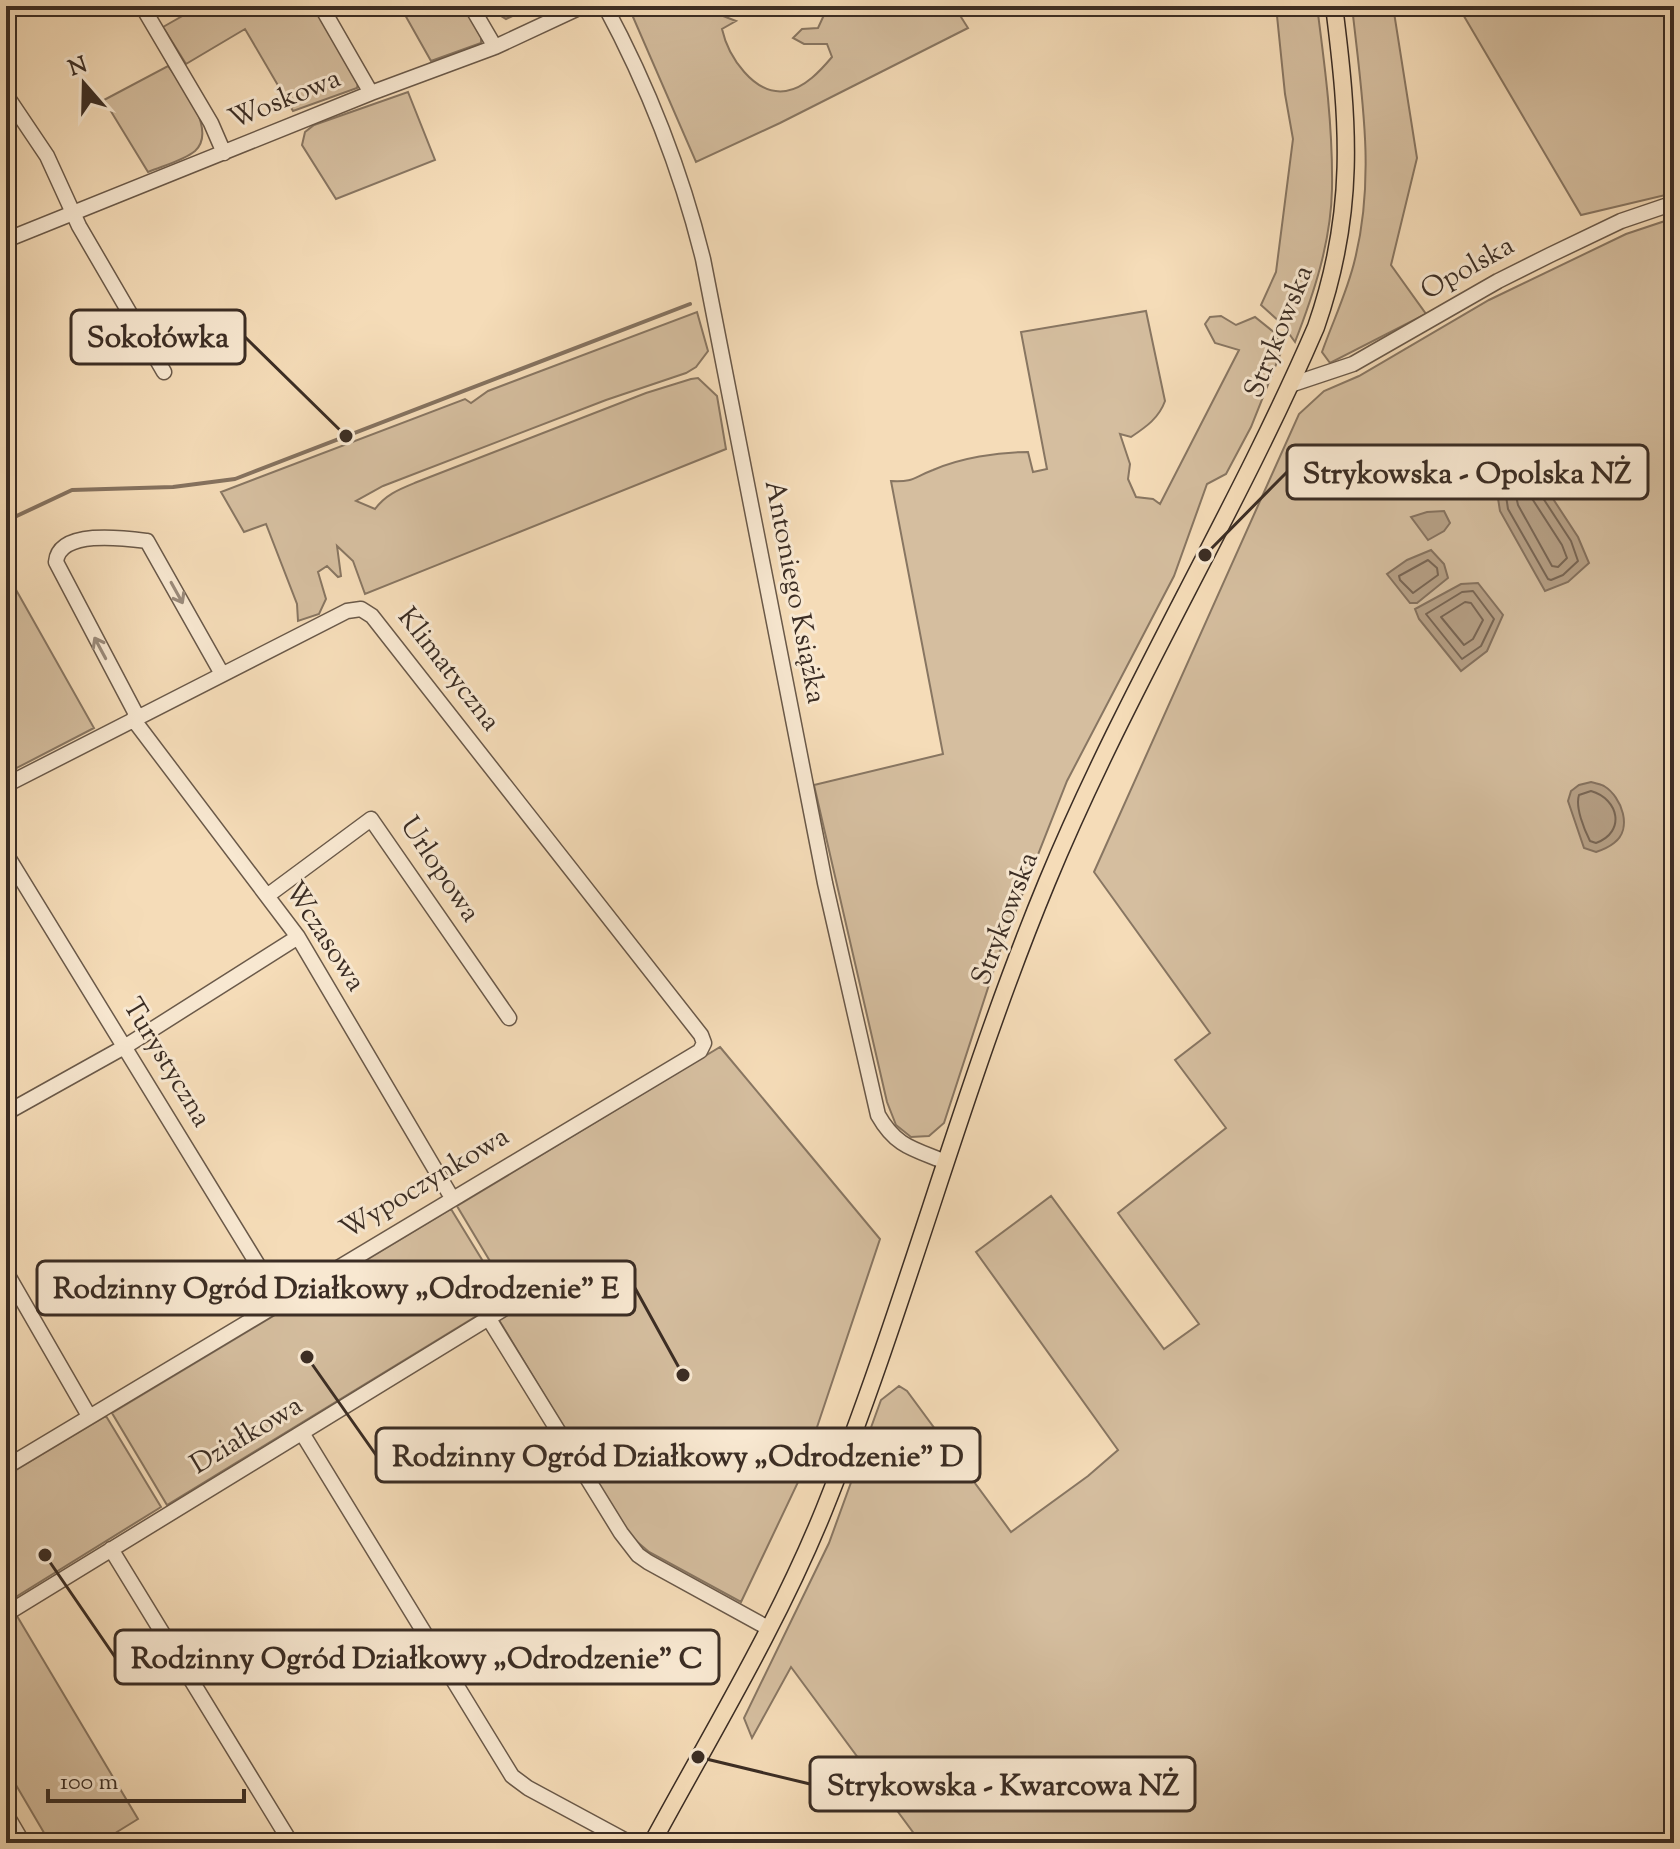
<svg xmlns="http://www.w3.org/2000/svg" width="1680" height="1849" font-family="'Sorts Mill Goudy',serif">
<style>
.green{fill:#d5be9f;stroke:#887662;stroke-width:2}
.water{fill:#b6a086;stroke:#85725f;stroke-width:2}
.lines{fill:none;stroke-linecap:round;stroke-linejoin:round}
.shore{stroke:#786655;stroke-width:2}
.stream{stroke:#85725f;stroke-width:4}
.minor-casing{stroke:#6a5949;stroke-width:17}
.major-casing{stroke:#3b2d24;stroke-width:19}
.minor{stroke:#f8e8d1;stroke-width:14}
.major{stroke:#f5dcb8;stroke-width:16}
.oneway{stroke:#9a8a7a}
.labels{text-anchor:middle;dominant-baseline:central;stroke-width:6;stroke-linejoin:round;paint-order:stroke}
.street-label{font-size:28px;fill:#3b2d24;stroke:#f8e8d1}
.leader{fill:none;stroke:#3b2d24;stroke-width:3}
.callout-dot{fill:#3b2d24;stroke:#f8e8d1;stroke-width:3}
.callout{fill:#f8e8d1;stroke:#3b2d24;stroke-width:3}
.callout-label{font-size:30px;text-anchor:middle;font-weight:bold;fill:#3b2d24}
</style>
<rect width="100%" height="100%" fill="#f5dcb8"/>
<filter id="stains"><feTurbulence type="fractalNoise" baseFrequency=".0025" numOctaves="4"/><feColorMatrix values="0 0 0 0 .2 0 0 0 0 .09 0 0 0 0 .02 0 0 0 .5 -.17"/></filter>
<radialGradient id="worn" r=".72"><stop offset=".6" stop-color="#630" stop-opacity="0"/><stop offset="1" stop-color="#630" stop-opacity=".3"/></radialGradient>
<path class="green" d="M200,6h117l41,77 -1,5 -64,23 -48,-82 -59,35 -23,-37z
M383,6h82l16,31v6l-50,18 -31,-55 -13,7z
M645,6h32v5l11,2 12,-6 36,14 -14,8c6,27 32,67 64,62 19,-3 35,-21 46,-34l-5,-13h-23l-11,-6 9,-9 16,-1 6,-13 -5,-9h135l14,22 -188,95 -84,39 -63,-145 3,-8z
M1276,6h41c8,61 16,121 15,183 -1,53 -18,104 -37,153l-13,-18 -21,-19 15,-33 17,-133 -8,-45z
M1352,6h41l24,152 -26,107 35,49 -96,49 -8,-11c11,-31 26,-62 33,-93 21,-84 6,-169 -3,-253z
M1458,6h216v187l-93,22z
M168,66c13,18 50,64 27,85 -12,10 -33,15 -47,21l-44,-72z
M408,92l27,68 -99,39 -34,-54 3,-13 9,-7z
M1674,218v1625h-753l-130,-176 -39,71 -8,-20 85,-175 52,-143 18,-14 8,5 104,141 77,-56 30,-26 -142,-198 75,-56 113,153 35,-25 -81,-111 108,-85 -51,-68 35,-27 -116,-161 205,-458 25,-23 35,-15 130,-76 137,-66z
M1146,311l19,90c-6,17 -19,26 -34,36l-11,-3 10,30 -2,15 8,18 17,2 7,5 79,-154 -24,-7 -10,-19 5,-7 11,-1 15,9 19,-8 20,16 8,14 -32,80 -25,47 -19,10 -33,92 -107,205 -67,170 -56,172 -15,13 -18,1 -15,-12 -9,-23 -73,-317 129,-31 -52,-273c24,1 21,-3 42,-11 27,-12 65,-18 95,-18l5,20 14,-3 -26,-137z
M697,312l11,39 -12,16 -10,6 -80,27 -223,86 -27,15 19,8c11,-15 25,-20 42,-27l229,-89 45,-14 7,-1 19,18 9,53 -361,145 -12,-33 -16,-15 4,30 -3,1 -11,-11 -9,6 8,27 -7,15 -21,7 -1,-17 -31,-80 -22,8 -23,-40 244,-93 6,4 17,-12z
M6,572l88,156 -87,45 -1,-2z
M720,1047l160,192 -80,239 -59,124 -92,-50 -21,-18 -129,-214 19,-12 -61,-102z
M451,1209l52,85 -2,7 -334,204 -55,-92z
M106,1416l55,91 -155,96v-127z
M17,1616l121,203 -39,24h-49l-44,-75v-145z"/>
<path class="water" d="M495,6h28v5l-17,8 -8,-5z
M1511,469l31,13 36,55 11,26 -21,19 -23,9 -45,-80 -4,-25z
M1444,511l6,12 -6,8 -16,9 -17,-23 16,-5z
M1431,550l13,14 4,14 -31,25h-7l-23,-29 20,-14z
M1478,583l25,32 -16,36 -26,20 -42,-52 -4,-10 46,-25z
M1591,782c4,1 9,2 13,4 18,11 29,43 10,57 -5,4 -12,7 -18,9l-12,-4 -16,-47 3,-10 8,-6z"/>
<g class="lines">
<path class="shore" d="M1515,479l22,10 34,52 7,20 -15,14 -12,5 -3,-1 -40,-70 -3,-20z
M1518,493l13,4 31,48 5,13 -9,9 -6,-1 -34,-61 -2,-9z
M1428,560l9,8 1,7 -25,18 -13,-13 -1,-4z
M1473,591l21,28 -13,27 -19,13 -36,-45 36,-22z
M1465,602l6,1 12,17 -10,19 -9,6 -23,-28z
M1591,791c28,8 35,41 5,52l-6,-2c-6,-12 -15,-34 -11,-46z"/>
<path class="stream" d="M6,521l66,-31 101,-3 62,-8 455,-175"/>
<g class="minor-casing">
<path id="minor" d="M142,6l69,117 13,30
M321,6l50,87
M471,6l24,41
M605,6c43,80 76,164 98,253l122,624 53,232c18,32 36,34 68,47
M6,95l41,61 32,70 85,146
M6,240l365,-147 124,-46 88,-41
M1290,385l63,-21 145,-83 52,-26 71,-34 53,-18
M137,716l-81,-154c3,-33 68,-24 91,-21l75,133
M133,719l165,218 154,261
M6,785l341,-174 14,-2 11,7 329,419 3,8 -4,8 -694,416
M6,854l274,447
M267,896l104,-77 138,199
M6,1113l120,-67 172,-109
M6,1272l83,144
M489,1319l132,214 17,22 10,7 120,66
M302,1433l210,343 16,12 102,55
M111,1549l180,294
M6,1614l509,-312
M6,1814l17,29"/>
</g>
<g class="major-casing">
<path id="major" d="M652,1843c59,-109 125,-217 172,-333 83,-206 138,-423 223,-628 79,-191 188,-367 269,-555 40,-115 33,-203 18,-321"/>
</g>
<use href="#minor" class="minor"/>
<use href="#major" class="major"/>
</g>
<defs><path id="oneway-shaft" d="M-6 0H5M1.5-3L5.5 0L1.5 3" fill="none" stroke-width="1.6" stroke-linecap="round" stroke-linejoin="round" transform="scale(2)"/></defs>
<g class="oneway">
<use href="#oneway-shaft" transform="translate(177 593) rotate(61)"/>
<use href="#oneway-shaft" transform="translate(100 648) rotate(-118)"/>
</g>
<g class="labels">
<g class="street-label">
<text transform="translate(285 100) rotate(-22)">Woskowa</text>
<text transform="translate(1468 269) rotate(-29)">Opolska</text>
<text transform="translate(1280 332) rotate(-68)">Strykowska</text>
<text transform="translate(794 592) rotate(79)">Antoniego Książka</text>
<text transform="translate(448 670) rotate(52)">Klimatyczna</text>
<text transform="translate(439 870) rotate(56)">Urlopowa</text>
<text transform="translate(1006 919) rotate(-69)">Strykowska</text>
<text transform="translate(324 937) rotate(57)">Wczasowa</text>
<text transform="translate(166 1063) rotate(59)">Turystyczna</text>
<text transform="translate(425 1184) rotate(-31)">Wypoczynkowa</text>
<text transform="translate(247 1436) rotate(-31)">Działkowa</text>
</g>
</g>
<path class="leader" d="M346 436L245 337M1205 555L1287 472M683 1375L635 1288M307 1357L376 1455M45 1555L115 1657M698 1757L810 1784"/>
<g class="callout-dot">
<circle cx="346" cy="436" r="8"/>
<circle cx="1205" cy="555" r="8"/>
<circle cx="683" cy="1375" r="8"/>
<circle cx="307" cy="1357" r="8"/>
<circle cx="45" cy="1555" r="8"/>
<circle cx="698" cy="1757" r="8"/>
</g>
<g class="callout">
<rect x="71" y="310" width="174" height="54" rx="8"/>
<rect x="1287" y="445" width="361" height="54" rx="8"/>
<rect x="37" y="1261" width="598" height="54" rx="8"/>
<rect x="376" y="1428" width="604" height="54" rx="8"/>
<rect x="115" y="1630" width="604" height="54" rx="8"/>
<rect x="810" y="1757" width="385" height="54" rx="8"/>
</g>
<g class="callout-label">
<text x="158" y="347">Sokołówka</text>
<text x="1467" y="483">Strykowska - Opolska NŻ</text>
<text x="336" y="1298">Rodzinny Ogród Działkowy „Odrodzenie” E</text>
<text x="678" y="1466">Rodzinny Ogród Działkowy „Odrodzenie” D</text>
<text x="417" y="1668">Rodzinny Ogród Działkowy „Odrodzenie” C</text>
<text x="1003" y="1795">Strykowska - Kwarcowa NŻ</text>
</g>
<rect width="1680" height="1849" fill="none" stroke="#f5dcb8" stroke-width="32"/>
<rect x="8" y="8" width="1664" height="1833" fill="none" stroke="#3b2d24" stroke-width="4"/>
<rect x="16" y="16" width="1648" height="1817" fill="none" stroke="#3b2d24" stroke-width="2"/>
<g transform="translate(84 84) rotate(340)" stroke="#f8e8d1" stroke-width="6" paint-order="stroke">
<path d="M0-6L14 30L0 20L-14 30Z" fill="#3b2d24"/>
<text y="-12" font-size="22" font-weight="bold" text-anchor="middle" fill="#3b2d24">N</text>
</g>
<path d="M48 1789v12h196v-12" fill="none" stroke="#3b2d24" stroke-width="4"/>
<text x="60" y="1789" font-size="24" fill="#3b2d24" stroke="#f8e8d1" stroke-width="6" paint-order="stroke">100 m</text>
<rect width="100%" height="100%" filter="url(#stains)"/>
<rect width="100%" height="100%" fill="url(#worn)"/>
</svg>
